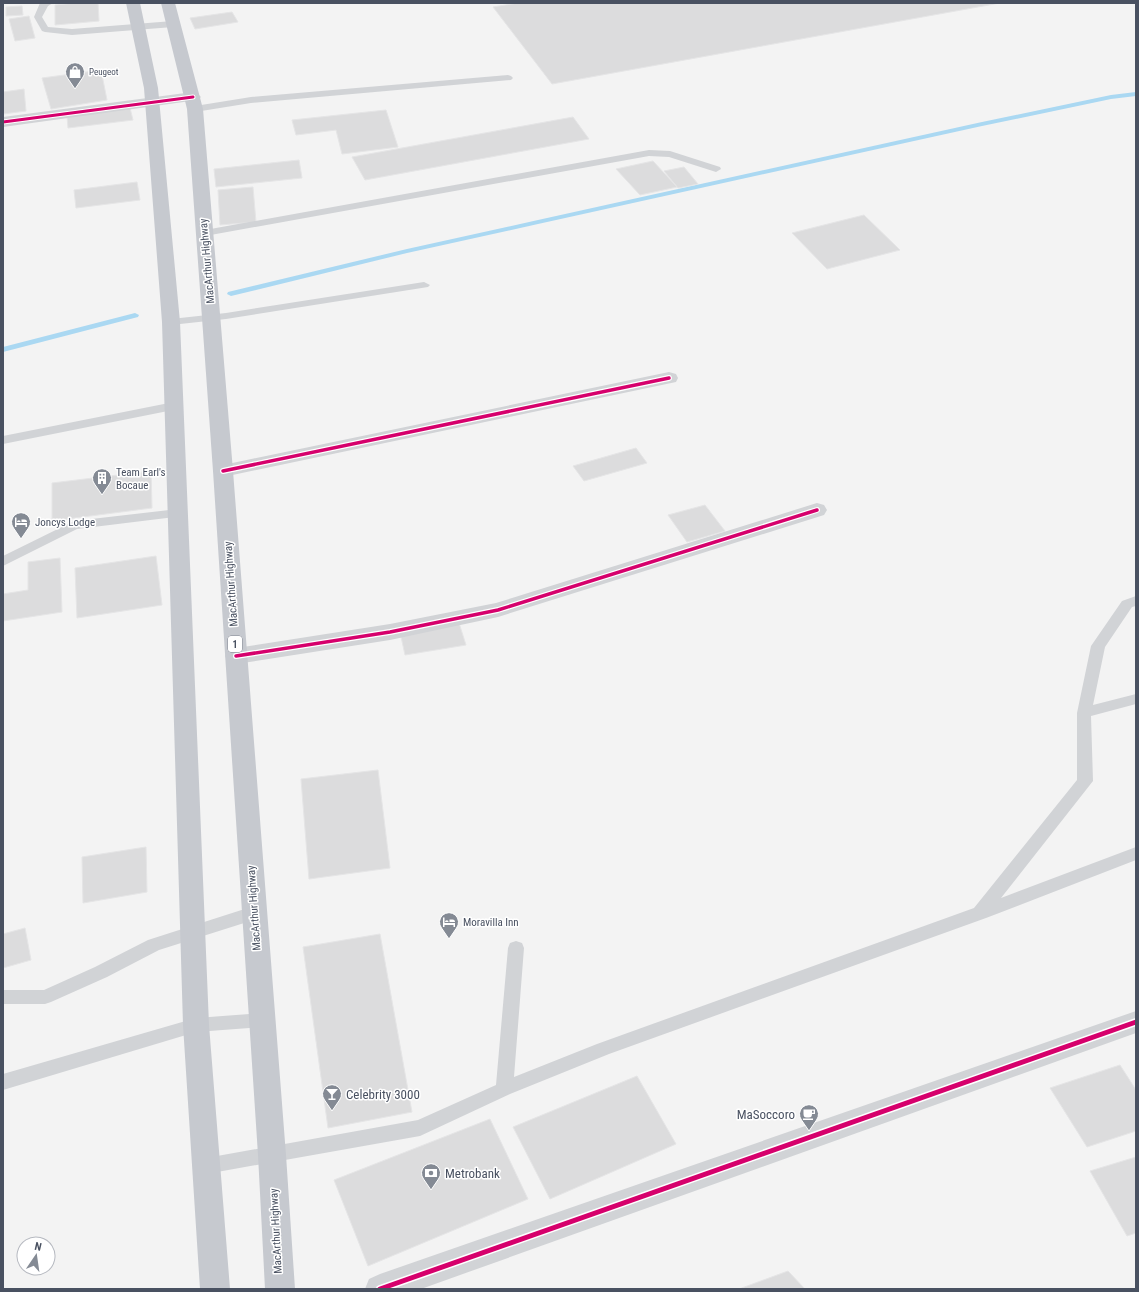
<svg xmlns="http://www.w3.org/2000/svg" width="1139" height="1292" font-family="'Roboto Condensed',sans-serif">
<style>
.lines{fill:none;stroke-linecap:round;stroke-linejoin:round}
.stream{fill:#aad8f2;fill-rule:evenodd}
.building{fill:#dcdcdd;stroke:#e5e5e6}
.service{fill:#d1d3d6;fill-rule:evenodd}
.minor{fill:#d1d3d6;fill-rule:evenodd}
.trunk{fill:#c6c9cf;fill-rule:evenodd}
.cycleway-far2-casing{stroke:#fff;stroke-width:5}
.cycleway-far1-casing{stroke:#fff;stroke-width:6}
.cycleway-casing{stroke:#fff;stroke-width:8}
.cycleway-far2{stroke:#d6006c;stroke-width:3}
.cycleway-far1{stroke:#d6006c;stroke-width:3.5}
.cycleway{stroke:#d6006c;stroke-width:5}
.labels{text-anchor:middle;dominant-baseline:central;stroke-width:3;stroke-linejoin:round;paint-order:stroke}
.far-poi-label{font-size:9px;fill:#495161;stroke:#fff;text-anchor:start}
.shield{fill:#fff;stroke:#808590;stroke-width:1}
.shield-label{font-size:10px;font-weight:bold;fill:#495161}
.street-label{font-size:11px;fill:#495161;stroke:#fff}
.poi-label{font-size:11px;fill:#495161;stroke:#fff;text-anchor:start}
.near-poi-label{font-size:13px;fill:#495161;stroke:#fff;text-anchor:start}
</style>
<rect width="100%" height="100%" fill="#f3f3f3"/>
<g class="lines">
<path class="stream" d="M1136,92v4l-25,3 -129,27 -444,98 -131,29 -176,43 -4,-2 1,-2 179,-43 131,-29 444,-98 129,-27z
M135,313l4,2 -1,2 -135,35v-5z"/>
</g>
<path class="building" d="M76,3h22l1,18 -44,4v-20z
M518,3h482l-448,81 -59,-77z
M22,6l1,9 -17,1v-9z
M232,12l6,10 -43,7 -5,-11z
M29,16l6,22 -20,3 -6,-22z
M101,70l6,30 -56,9 -9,-31z
M24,89l2,22 -23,3v-22z
M130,108l3,12 -65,8 -1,-12z
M386,110l12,37 -56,7 -6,-24 -40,5 -4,-15z
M573,117l16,22 -224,41 -13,-23z
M299,160l3,18 -86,9 -2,-18z
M653,161l24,26 -37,8 -24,-26z
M684,167l14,17 -20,4 -14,-17z
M137,182l3,18 -64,8 -2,-18z
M253,187l3,35 -36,3 -2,-35z
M864,215l36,35 -73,19 -35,-36z
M636,448l11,15 -63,18 -11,-15z
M151,471l1,37 -100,13v-38z
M705,505l20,26 -38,11 -19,-27z
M156,556l6,49 -85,13 -2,-50z
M60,558l2,54 -59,9v-27l25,-4v-28z
M459,623l7,22 -61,10 -5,-23z
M378,770l12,98 -81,11 -8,-100z
M146,847l1,45 -64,11 -1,-46z
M25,928l6,32 -28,8v-34z
M380,934l32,178 -84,16 -25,-181z
M1120,1065l16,25v41l-49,16 -37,-59z
M637,1076l39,68 -126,55 -37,-72z
M490,1119l38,80 -160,67 -34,-86z
M1136,1157v76l-9,3 -37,-65z
M788,1271l17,18h-66z"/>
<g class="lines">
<path class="service" d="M40,3h13l-5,3 -6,11 6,10 24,2 101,-8 5,3 -5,3 -101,8 -27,-3 -3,-1 -8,-14z
M508,75l3,1 2,2 -2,2 -260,23 -56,9 -5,-3 5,-3 56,-9z
M649,150l21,1 50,16 1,2 -5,3 -47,-15 -20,-1 -444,80 -5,-3 5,-3z
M424,282l6,3 -2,2 -202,32 -55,6 -4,-1 -2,-2 2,-2 4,-1 55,-6z
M174,402l4,1 2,3 -2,3 -175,35v-8z
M178,509l5,1 1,3 -1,3 -106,13 -74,37v-10l71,-35z
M1136,596v10l-4,1 -27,40 -12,58 43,-11v10l-45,12 2,65 -92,117 135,-51v13l-150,58 -377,136 -99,40 -90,42 -214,38 -6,-2 -3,-6 3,-6 6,-2 212,-38 78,-35 12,-137 2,-5 6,-2 6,2 2,5 -10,129 83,-33 377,-136 103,-128v-67l14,-67 31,-45z
M254,906l6,2 2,5 -2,5 -101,32 -52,27 -56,25 -6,2h-42v-14h41l51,-23 53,-27z
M262,1013l6,2 2,5 -2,5 -6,2 -66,5 -193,58v-16l193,-56z"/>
<path class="minor" d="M193,92l5,2 3,3 -3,3 -195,27v-10z
M669,372l7,2 2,4 -2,4 -453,95 -7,-2 -3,-4 3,-4 7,-2z
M817,503l7,2 3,5 -3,5 -326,102 -108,23 -154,24 -8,-2 -3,-6 3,-6 8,-2 154,-24 106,-21z
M1136,1011v22l-715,256h-56l4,-10 11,-5z"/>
<path class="trunk" d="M126,3h14l18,85 22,234 29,703 21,264h-30l-17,-264 -21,-703 -18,-234z
M161,3h14l28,106 30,362 53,684 9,134h-30l-7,-134 -45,-684 -26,-362z"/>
<g class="cycleway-far2-casing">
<path id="cycleway-far2" d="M3,122l190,-25"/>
</g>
<g class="cycleway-far1-casing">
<path id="cycleway-far1" d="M223,471l446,-93
M236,656l154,-24 108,-22 319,-100"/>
</g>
<g class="cycleway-casing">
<path id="cycleway" d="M380,1289l756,-267"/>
</g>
<use href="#cycleway-far2" class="cycleway-far2"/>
<use href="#cycleway-far1" class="cycleway-far1"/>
<use href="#cycleway" class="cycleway"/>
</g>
<defs>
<g id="shop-pin" transform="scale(1)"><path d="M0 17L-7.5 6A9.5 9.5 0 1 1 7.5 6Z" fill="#848a94" stroke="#fff"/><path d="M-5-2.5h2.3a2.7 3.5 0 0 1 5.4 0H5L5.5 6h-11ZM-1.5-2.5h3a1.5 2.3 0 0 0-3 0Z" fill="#fff"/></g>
<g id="building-pin" transform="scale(1)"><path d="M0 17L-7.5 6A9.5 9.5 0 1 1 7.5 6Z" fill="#848a94" stroke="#fff"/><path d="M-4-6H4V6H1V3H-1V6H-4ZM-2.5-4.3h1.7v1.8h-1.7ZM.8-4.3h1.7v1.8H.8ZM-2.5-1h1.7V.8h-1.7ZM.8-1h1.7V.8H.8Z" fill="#fff"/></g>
<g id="hotel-pin" transform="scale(1)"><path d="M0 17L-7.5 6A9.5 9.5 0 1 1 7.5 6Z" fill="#848a94" stroke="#fff"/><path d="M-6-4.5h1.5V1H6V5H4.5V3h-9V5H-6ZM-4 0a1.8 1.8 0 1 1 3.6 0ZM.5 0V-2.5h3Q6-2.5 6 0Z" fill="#fff"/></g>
<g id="bar-pin" transform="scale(1)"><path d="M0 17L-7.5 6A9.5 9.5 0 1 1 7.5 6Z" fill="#848a94" stroke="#fff"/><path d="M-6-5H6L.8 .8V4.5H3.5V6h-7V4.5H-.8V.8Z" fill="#fff"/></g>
<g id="cafe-pin" transform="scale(1)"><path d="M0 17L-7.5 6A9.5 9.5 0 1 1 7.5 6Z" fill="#848a94" stroke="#fff"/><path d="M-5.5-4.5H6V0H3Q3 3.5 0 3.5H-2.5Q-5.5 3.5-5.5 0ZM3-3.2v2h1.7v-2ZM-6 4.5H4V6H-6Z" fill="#fff"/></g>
<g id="bank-pin" transform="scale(1)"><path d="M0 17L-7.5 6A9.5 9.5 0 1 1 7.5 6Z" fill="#848a94" stroke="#fff"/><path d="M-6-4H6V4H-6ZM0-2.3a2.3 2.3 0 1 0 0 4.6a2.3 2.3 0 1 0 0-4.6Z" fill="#fff"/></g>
</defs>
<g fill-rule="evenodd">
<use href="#shop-pin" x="75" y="72"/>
<use href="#building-pin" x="102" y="478"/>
<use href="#hotel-pin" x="21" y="522"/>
<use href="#hotel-pin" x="449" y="922"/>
<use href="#bar-pin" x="332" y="1094"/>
<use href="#cafe-pin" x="809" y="1114"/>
<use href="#bank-pin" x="431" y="1173"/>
</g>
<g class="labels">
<g class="far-poi-label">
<text x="89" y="72">Peugeot</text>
</g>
<rect class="shield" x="228" y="636" width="14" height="16" rx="3"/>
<g class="shield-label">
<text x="235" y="644">1</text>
</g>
<g class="street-label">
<text transform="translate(207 261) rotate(-95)">MacArthur Highway</text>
<text transform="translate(231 584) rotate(-94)">MacArthur Highway</text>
<text transform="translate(254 908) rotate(-94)">MacArthur Highway</text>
<text transform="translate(276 1231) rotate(-93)">MacArthur Highway</text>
</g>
<g class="poi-label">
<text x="116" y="472">Team Earl's<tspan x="116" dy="13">Bocaue</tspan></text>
<text x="35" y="522">Joncys Lodge</text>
<text x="463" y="922">Moravilla Inn</text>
</g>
<g class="near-poi-label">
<text x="346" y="1094">Celebrity 3000</text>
<text x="795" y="1114" text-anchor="end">MaSoccoro</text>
<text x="445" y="1173">Metrobank</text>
</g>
</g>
<rect width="1139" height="1292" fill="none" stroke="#495161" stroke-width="8"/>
<g transform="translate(36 1256) rotate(13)"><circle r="19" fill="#ffffff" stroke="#b6b9c0"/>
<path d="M0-3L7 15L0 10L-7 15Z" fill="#848a94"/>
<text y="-6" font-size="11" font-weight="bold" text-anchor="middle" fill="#495161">N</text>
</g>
</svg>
